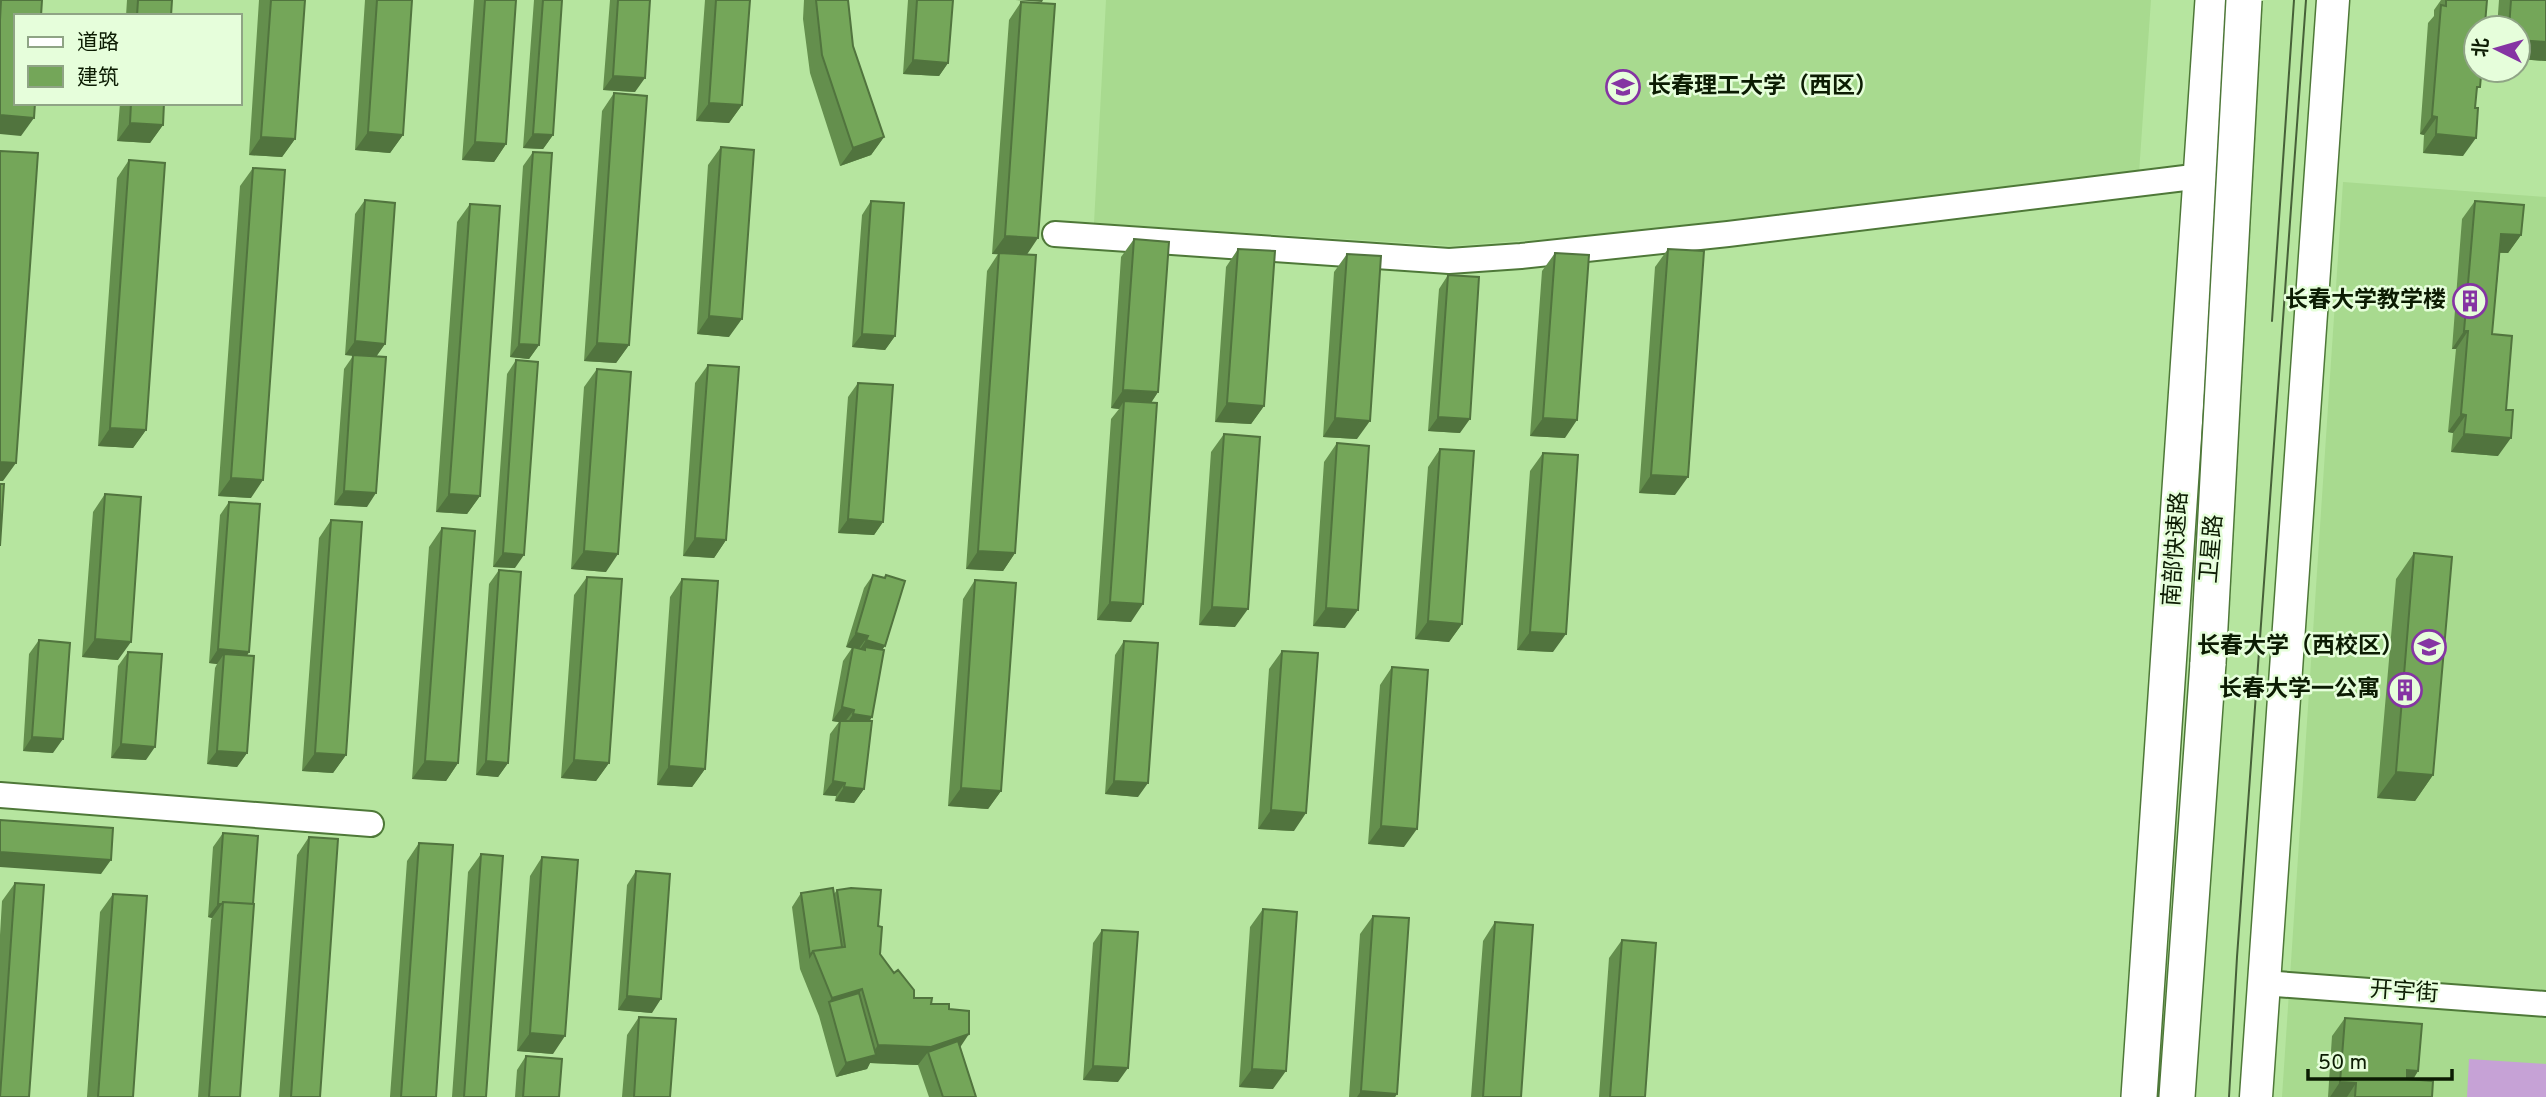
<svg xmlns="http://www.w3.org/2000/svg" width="2546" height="1097" font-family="Overpass,'Noto Sans SC',sans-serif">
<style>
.built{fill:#a8da8f}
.garden{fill:#c6a2d6}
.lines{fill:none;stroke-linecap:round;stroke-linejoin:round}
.minor-casing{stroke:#4e7838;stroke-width:28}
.major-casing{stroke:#4e7838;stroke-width:35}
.highway-casing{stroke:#4e7838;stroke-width:38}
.minor{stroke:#fff;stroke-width:24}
.major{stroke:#fff;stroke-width:32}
.highway{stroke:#fff;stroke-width:35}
.tram{stroke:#466038;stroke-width:2}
.highway-bridge-casing{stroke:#4e7838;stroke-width:38;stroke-linecap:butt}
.highway-bridge{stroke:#fff;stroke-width:35}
.wall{fill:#648f4d}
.shaded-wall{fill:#51743e}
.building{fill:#74a659;stroke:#51743e;stroke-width:2}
.labels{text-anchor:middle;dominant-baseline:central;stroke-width:5;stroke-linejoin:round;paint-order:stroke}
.poi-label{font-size:23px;font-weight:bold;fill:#0c1c03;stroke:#e6fedb;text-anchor:end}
.street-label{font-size:23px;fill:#0c1c03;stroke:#e6fedb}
</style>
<rect width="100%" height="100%" fill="#b6e59f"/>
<path class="built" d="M1106,0h1045l-12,173 -550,63 -137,10 -358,-23z
M2343,182l203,15v900h-264z"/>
<path class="garden" d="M2469,1059l77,5v33h-79z"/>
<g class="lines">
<g class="minor-casing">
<path id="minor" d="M1055,234l394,27 72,-5 207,-22 465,-57
M0,795l371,29
M2263,983l283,21"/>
</g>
<g class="major-casing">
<path id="major" d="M2256,1097l77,-1097"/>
</g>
<g class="highway-casing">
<path id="highway" d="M2139,1097l74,-1097
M2177,1097l31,-434"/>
</g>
<use href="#minor" class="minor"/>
<use href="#major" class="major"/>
<use href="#highway" class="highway"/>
<path class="tram" d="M2272,321l22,-321
M2229,1097l8,-140 69,-957"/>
<g class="highway-bridge-casing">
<path id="highway-bridge" d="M2208,663l36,-663"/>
</g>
<use href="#highway-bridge" class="highway-bridge"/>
</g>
<path class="wall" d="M127,0h45l-1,16h-45z
M259,0h46l-10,139 -13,18 -33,-2z
M365,0h47l-9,135 -13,18 -35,-3z
M474,0h42l-10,144 -12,18 -32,-2z
M534,0h28l-9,135 -10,14 -20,-1z
M610,0h40l-15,92 -32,-2z
M705,0h45l-8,105 -13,18 -33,-2z
M804,0h44l5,46 31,91 -13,18 -31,11 -30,-93 -7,-54z
M908,0h45l-5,63 -9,13 -36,-2z
M2441,0h46l-11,28 4,55 -4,9 -13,64 -40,-3 1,-18 -4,-1 8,-111 6,-7v-6z
M2499,0h47v61l-28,-2v-31h-21z
M1021,2l6,253 -12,298 -12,18 -37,-2 21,-298 11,-17h-6l17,-234z
M614,93l15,252 -13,18 -32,-2 18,-250z
M120,103h44l-1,22 -13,18 -33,-2z
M721,147l8,190 -32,-3 11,-169z
M533,152l6,193 -10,14 -19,-2 13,-191z
M129,160l17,270 -13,18 -35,-2 19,-268z
M253,168l-2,330 -33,-2 22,-310z
M365,200l20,144 -9,12 -9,151 -33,-2 10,-136 9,-13 -8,-1 10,-141z
M871,201l24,135 -10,14 -33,-3 10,-132z
M2475,201l46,34 -13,18h-8l-8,81 6,122 -47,-4 2,-19 -5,-1 8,-83h-4l10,-130z
M470,204l10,292 -13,18 -31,-2 21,-290z
M1134,239l24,153 -7,11 -20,219 -34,-2 14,-201 8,-10 -8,-1 10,-151z
M1238,249l26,157 -13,18 -36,-2 11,-155z
M1668,249l7,246 -36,-2 16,-226z
M1555,253l10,185 -35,-2 12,-165z
M1347,254l10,185 -34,-2 11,-165z
M1448,275l12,158 -32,-2 11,-142z
M516,360l-1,208 -22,-1 14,-193z
M708,365l18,175 -12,18 -31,-2 12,-173z
M597,369l9,203 -35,-3 13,-182z
M858,383l25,139 -9,13 -36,-2 10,-136z
M1224,434l11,193 -36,-2 12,-173z
M1337,443l8,185 -32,-2 11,-164z
M1440,449l22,175 -13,18 -34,-3 13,-172z
M1543,453l10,199 -36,-2 13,-179z
M105,494l13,166 -36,-3 11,-145z
M229,502l20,150 -2,4v97l-10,14 -30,-3 8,-96 2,-4 -8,-1 11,-148z
M331,520l15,235 -13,18 -31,-2 17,-233z
M442,528l16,235 -12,18 -34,-2 17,-232z
M2414,553l19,222 -18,26 -38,-3 19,-219z
M499,570l9,193 -10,14 -22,-2 13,-191z
M873,575l11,3 2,-3 -4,75 -12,71 -6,68 -10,14 -19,-2 1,-5 -13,-1 7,-61 9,-12 -7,-1 11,-60 9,-13 -6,-1 18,-59z
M587,577l22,186 -13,18 -35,-3 13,-183z
M682,579l23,190 -13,18 -35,-2 13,-188z
M975,580l26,211 -13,18 -40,-3 15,-207z
M39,640l14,113 -30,-2 6,-97z
M1124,641l14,156 -33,-3 10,-139z
M1282,651l12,180 -36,-2 11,-160z
M128,652l18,108 -35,-2 7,-92z
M1392,667l12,180 -36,-3 12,-159z
M223,833l17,264h-42l13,-177 1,-2 -4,-1 5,-70z
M309,837l11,260h-41l18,-242z
M419,843l17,254h-46l17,-236z
M481,854l5,243h-34l16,-225z
M542,857l11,197 -36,-3 13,-175z
M636,871l16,142 -34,-3 9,-125z
M15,883l-15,214v-162l2,-34z
M837,890l41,36 2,28 34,44 35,11 11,39 16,49h-47l-11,-32 -48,-2 -3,6 -31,8 -17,-61 -19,-47 -8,-62 9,-14 33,1z
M113,894l20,203h-46l13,-185z
M1263,909l10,180 -34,-2 11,-160z
M1373,916l24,178 -2,3h-46l11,-163z
M1495,922l26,175h-50l12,-156z
M1102,930l16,152 -35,-2 10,-137z
M1622,940l23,157h-46l10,-139z
M639,1017l31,80h-48l5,-62z
M2345,1018l73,53 -5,9 19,17h-104l4,-61z
M526,1056l33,41h-44l2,-27z"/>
<path class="shaded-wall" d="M1016,0h27l-1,2z
M2518,40l28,2v19l-28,-2z
M913,60l35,3 -9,13 -36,-2z
M613,76l32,2 -10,14 -32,-2z
M709,103l33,2 -13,18 -33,-2z
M0,115l34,3 -13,18 -21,-2z
M2432,116l5,1 -13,18 -4,-1z
M130,123l33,2 -13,18 -33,-2z
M368,132l35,3 -13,18 -35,-3z
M533,134l20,1 -10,14 -20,-1z
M2436,134l40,4 -13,18 -40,-3z
M261,137l34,2 -13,18 -33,-2z
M884,137l-13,18 -31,11 13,-18z
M475,142l31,2 -12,18 -32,-2z
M2501,234l20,1 -13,18 -19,-1z
M1005,236l33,2 -12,18 -34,-2z
M709,316l33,3 -13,18 -32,-3z
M2464,331h4l-12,18h-4z
M862,334l33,2 -10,14 -33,-3z
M355,341l30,3 -9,13 -31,-2z
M597,343l32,2 -13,18 -32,-2z
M519,344l20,1 -10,14 -19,-2z
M1123,390l35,2 -12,18 -22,-9 -5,8 -8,-1z
M1227,403l37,3 -13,18 -36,-2z
M2461,414l5,1 -13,18 -5,-1z
M1438,417l32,2 -10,14 -32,-2z
M1335,418l35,3 -13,18 -34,-2z
M1543,418l34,2 -12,18 -35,-2z
M110,428l36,2 -13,18 -35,-2z
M2464,434l47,4 -13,18 -47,-4z
M0,462l16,1 -13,18h-3z
M1651,475l37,2 -13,18 -36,-2z
M231,478l32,2 -12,18 -33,-2z
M344,491l32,2 -9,14 -33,-2z
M449,494l31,2 -13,18 -31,-2z
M848,519l35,3 -9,13 -36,-2z
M695,538l31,2 -12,18 -31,-2z
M584,551l34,3 -12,18 -35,-3z
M978,551l37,2 -12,18 -37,-2z
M503,553l21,2 -9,13 -22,-1z
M1110,602l33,2 -12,18 -34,-2z
M1212,607l36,2 -13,18 -36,-2z
M1326,608l32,2 -13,18 -32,-2z
M1428,621l34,3 -13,18 -34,-3z
M1530,632l36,2 -13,18 -36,-2z
M856,633l12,3 -10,14 -12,-3z
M95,639l36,3 -13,18 -36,-3z
M866,640l19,6 -10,14 -10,-10v-3l-6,8 -2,-1z
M218,649l31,3 -9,13 -16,-11 -7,10 -8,-1z
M842,707l12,3 -10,13 -12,-2z
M853,714l19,3 -9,14 -19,-3z
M32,737l31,2 -10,14 -30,-2z
M121,744l34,3 -9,13 -35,-2z
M217,751l30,2 -10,14 -30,-3z
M315,753l31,2 -13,18 -31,-2z
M574,760l35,3 -13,18 -35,-3z
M425,761l33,2 -12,18 -34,-2z
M486,761l22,2 -10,14 -22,-2z
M669,766l36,3 -13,18 -35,-2z
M2396,772l37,3 -18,26 -38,-3z
M833,781l12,2 -9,13 -13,-1z
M1114,781l34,2 -10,14 -33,-3z
M844,787l20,2 -10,14 -19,-2z
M961,788l40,3 -13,18 -40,-3z
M1271,810l35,3 -12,18 -36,-2z
M1381,826l36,3 -13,18 -36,-3z
M0,852l111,8 -10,14 -101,-7z
M218,904h4l-10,14 -4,-1z
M862,989l-12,18 -21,-5 3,-4z
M627,996l34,3 -9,14 -34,-3z
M530,1033l35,3 -12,18 -36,-3z
M969,1034l-12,18h-29l-10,13 -48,-2 -3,6 -31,8 10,-14 24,-6 8,-12z
M1093,1066l35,2 -10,14 -35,-2z
M1252,1069l34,2 -13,18 -34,-2z
M2407,1070l11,1 -12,18z
M2340,1082l16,1 -9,14h-17z
M1361,1091l36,3 -2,3h-38z"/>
<path class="building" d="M1,0h41l-1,16h-25v87h19l-1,15 -34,-3v-95z
M138,0h34l-1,16h-34z
M271,0h34l-10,139 -34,-2z
M377,0h35l-9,135 -35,-3z
M485,0h31l-10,144 -31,-2z
M543,0h19l-9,135 -20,-1z
M618,0h32l-5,78 -32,-2z
M716,0h34l-8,105 -33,-2z
M816,0h32l5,46 31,91 -31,11 -31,-93z
M917,0h36l-5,63 -35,-3z
M2446,0h41l-2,24h-3l-1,4h-5v42h9v6h-4l-1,11h-3l-2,21h3l-2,30 -40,-4 1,-17 -5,-1 9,-111 5,1z
M2511,0h35v42l-28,-2v-12h-9z
M1021,2l34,2 -17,234 -33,-2z
M614,93l33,3 -18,249 -32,-2z
M131,103h33l-1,22 -33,-2z
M721,147l33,3 -12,169 -33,-3z
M0,151l38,2 -22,310 -16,-1z
M533,152l19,1 -13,192 -20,-1z
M129,160l36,3 -19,267 -36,-2z
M253,168l32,2 -22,310 -32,-2z
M365,200l30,3 -10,141 -30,-3z
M871,201l33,2 -9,133 -33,-2z
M2475,201l49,4 -3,30 -20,-1 -9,100 20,2 -6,74h7l-2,28 -47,-4 2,-19 -5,-1 7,-83h-4z
M470,204l30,2 -20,290 -31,-2z
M1134,239l35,3 -11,150 -35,-2z
M1238,249l37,2 -11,155 -37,-3z
M1668,249l36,2 -16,226 -37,-2z
M999,253l37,2 -21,298 -37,-2z
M1555,253l34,2 -12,165 -34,-2z
M1347,254l34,2 -11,165 -35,-3z
M1448,275l31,2 -9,142 -32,-2z
M353,355l33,2 -10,136 -32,-2z
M516,360l22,2 -14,193 -21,-2z
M708,365l31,2 -13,173 -31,-2z
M597,369l34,3 -13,182 -34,-3z
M858,383l35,2 -10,137 -35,-3z
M1124,401l33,2 -14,201 -33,-2z
M1224,434l36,3 -12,172 -36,-2z
M1337,443l32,3 -11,164 -32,-2z
M1440,449l34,2 -12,173 -34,-3z
M1543,453l35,2 -12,179 -36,-2z
M0,484h4l-4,62z
M105,494l36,3 -10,145 -36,-3z
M229,502l31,2 -11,148 -31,-3z
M331,520l31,2 -16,233 -31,-2z
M442,528l33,3 -17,232 -33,-2z
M2414,553l38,4 -19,218 -37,-3z
M499,570l22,2 -13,191 -22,-2z
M873,575l12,3 1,-3 19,6 -20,65 -19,-6 2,-4 -12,-3z
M587,577l35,2 -13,184 -35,-3z
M682,579l36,2 -13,188 -36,-3z
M975,580l41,3 -15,208 -40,-3z
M39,640l31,3 -7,96 -31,-2z
M1124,641l34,2 -10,140 -34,-2z
M853,647l12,3v-3l19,3 -12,67 -19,-3 1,-4 -12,-3z
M1282,651l36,2 -12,160 -35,-3z
M128,652l34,2 -7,93 -34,-3z
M224,654l30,2 -7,97 -30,-2z
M1392,667l36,3 -11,159 -36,-3z
M840,721h32l-8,68 -20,-2 1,-4 -12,-2z
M0,820l113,8 -2,32 -111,-8z
M223,833l35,3 -5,68 -30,-2 -1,2h-4z
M309,837l29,2 -18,258h-29z
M419,843l34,2 -17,252h-35z
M481,854l22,2 -17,241h-22z
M542,857l36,3 -13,176 -35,-3z
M636,871l34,3 -9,125 -34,-3z
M15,883l29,2 -15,212h-29z
M833,888l9,59 -29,4 -3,5 -9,-63z
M851,888l30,2 -3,36 4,1 -2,27 14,19 4,-3 16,20v8h18l-1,6h18v5l20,2v23l-38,13 -53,-2 -16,-56 -30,9 -19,-47 32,-4 -8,-57z
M113,894l34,2 -14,201h-35z
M223,902l31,2 -14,193h-31z
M1263,909l34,3 -11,159 -34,-2z
M1373,916l36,2 -12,176 -36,-3z
M1495,922l38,3 -12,172h-38z
M1102,930l36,2 -10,136 -35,-2z
M1622,940l34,3 -11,154h-35z
M859,993l17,62 -30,8 -17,-61z
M639,1017l37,2 -6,78h-36z
M2345,1018l77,6 -4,47 -11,-1v9l26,2 -1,16h-77l1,-14 -16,-1z
M958,1041l18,56h-33l-15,-45z
M526,1056l36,3 -3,38h-36z"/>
<defs>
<g id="university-ring" transform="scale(1.75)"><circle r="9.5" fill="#e6fedb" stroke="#8534a3" stroke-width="1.5"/><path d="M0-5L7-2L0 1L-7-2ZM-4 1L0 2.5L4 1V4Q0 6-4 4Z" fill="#8534a3"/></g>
<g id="building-ring" transform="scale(1.75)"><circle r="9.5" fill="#e6fedb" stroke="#8534a3" stroke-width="1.5"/><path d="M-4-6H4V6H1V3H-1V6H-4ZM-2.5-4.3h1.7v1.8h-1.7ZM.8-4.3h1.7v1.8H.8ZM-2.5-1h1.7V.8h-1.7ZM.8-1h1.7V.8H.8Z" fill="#8534a3"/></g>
</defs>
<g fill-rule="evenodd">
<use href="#university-ring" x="1623" y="87"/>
<use href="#building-ring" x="2470" y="301"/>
<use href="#university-ring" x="2429" y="647"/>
<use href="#building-ring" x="2405" y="690"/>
</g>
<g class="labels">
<g class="poi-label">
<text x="1648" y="87" text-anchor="start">长春理工大学（西区）</text>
<text x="2446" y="301">长春大学教学楼</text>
<text x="2404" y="647">长春大学（西校区）</text>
<text x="2380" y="690">长春大学一公寓</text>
</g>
<g class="street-label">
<text transform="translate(2177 549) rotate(-86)">南部快速路</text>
<text transform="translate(2213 549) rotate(-85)">卫星路</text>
<text transform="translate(2404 993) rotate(4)">开宇街</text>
</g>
</g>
<rect x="14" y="14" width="228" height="91" fill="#e6fedb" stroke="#8fa485" stroke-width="2"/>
<rect x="28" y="37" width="35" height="10" fill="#ffffff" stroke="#8fa485" stroke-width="2"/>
<text x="77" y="49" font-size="21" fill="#0c1c03">道路</text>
<rect x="28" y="66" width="35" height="21" fill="#74a659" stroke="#8fa485" stroke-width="2"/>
<text x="77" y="84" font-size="21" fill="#0c1c03">建筑</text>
<g transform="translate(2497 49) rotate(275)"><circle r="33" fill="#e6fedb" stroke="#8fa485" stroke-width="2"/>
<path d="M0-5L12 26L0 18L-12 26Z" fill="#8534a3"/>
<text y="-10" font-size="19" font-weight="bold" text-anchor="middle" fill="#0c1c03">北</text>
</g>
<path d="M2308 1069v10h144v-10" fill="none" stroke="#0c1c03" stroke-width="3.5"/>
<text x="2318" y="1069" font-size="21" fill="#0c1c03" stroke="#e6fedb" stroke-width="5" paint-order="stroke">50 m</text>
</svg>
